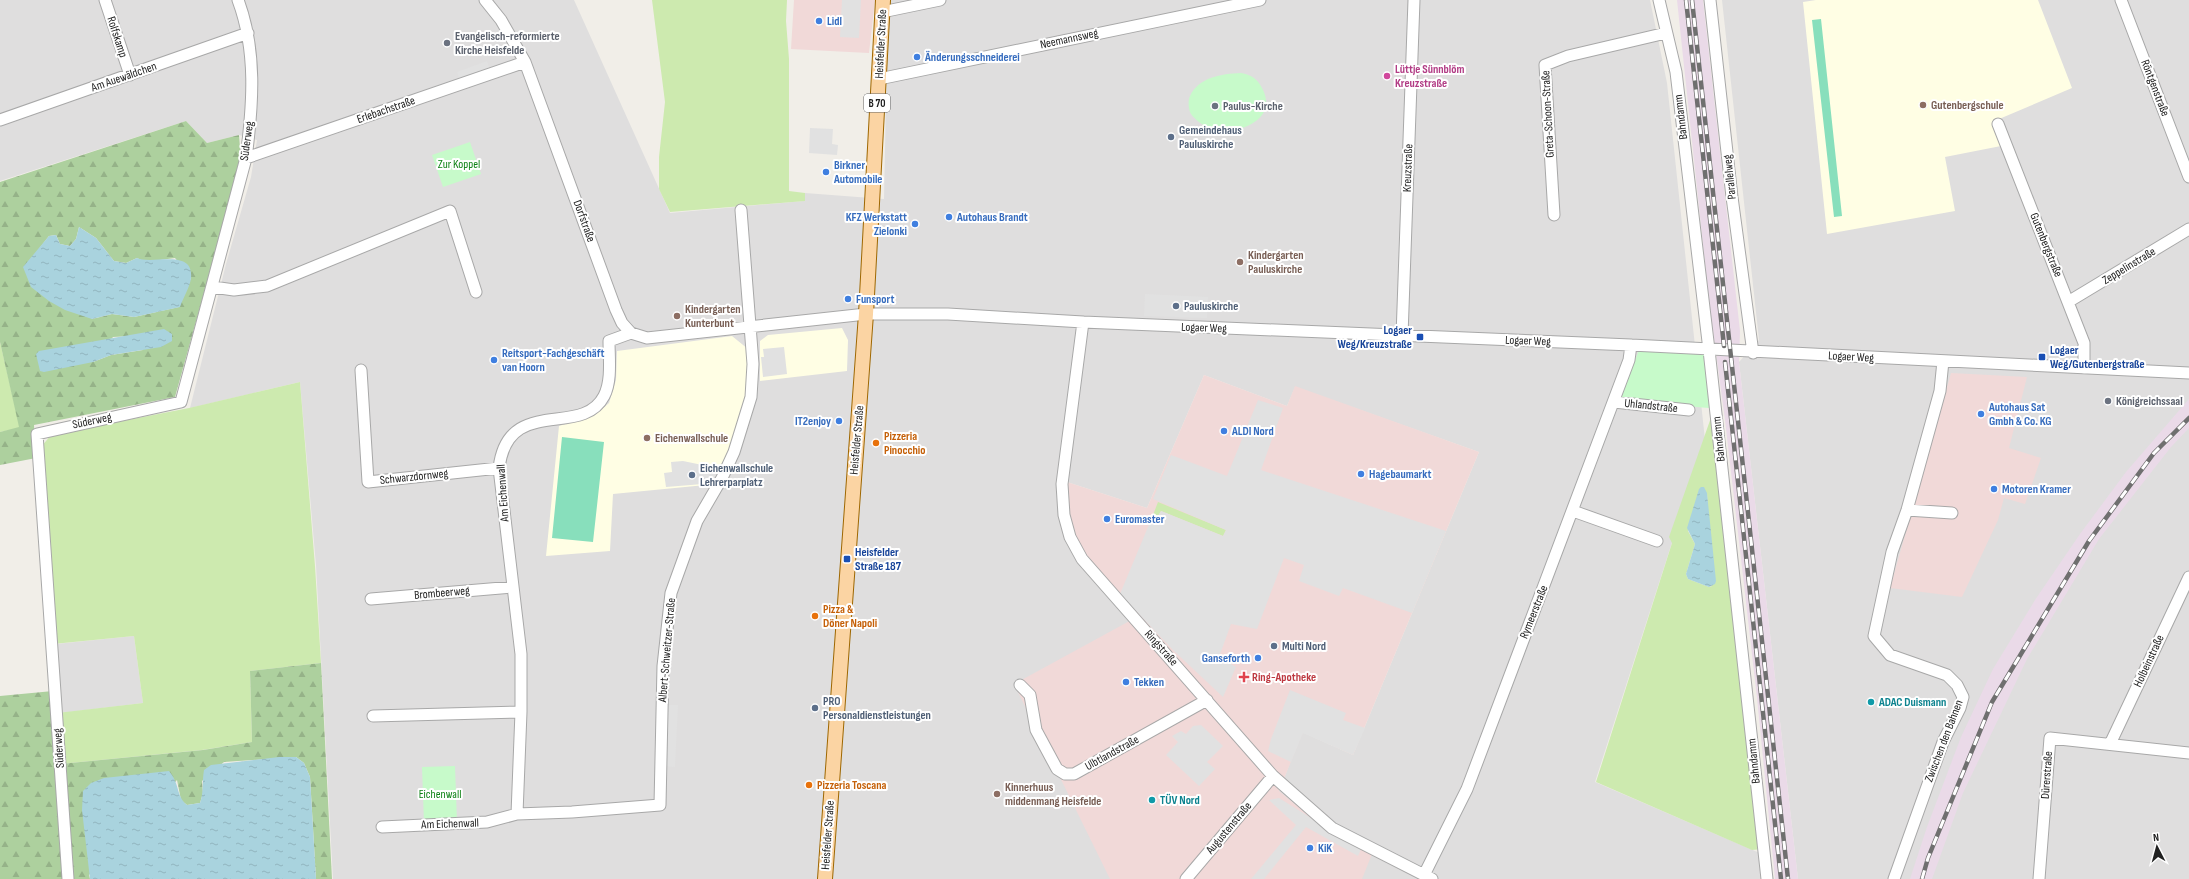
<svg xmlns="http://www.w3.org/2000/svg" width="2189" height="879" font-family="'Sofia Sans Condensed',sans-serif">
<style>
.residential{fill:#dfdede;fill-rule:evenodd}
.commercial{fill:#f1d9d8}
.industrial{fill:#eadae8}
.education{fill:#fffee4}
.grass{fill:#cdeaaf;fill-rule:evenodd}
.forest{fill:url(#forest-firs);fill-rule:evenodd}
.park{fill:#c7faca}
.pitch{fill:#88dfbc}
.parking{fill:#e1e1e1}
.water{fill:url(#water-ripples)}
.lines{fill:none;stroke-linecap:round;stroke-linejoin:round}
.minor-casing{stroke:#a8a8a8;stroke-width:13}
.major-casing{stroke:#9e6701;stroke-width:16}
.minor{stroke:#fff;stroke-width:11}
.major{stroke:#fbd4a3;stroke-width:14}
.rail-casing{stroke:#6f6f6f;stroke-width:4.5}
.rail{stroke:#fff;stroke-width:3;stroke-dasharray:9;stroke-linecap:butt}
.shop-dot{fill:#3f7fe0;stroke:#fff;stroke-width:1.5}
.worship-dot{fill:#6b7280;stroke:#fff;stroke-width:1.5}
.hotel-dot{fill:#d1479c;stroke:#fff;stroke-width:1.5}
.education-dot{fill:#8d6e63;stroke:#fff;stroke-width:1.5}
.service-dot{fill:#5c6f8a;stroke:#fff;stroke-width:1.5}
.transit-dot{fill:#1a4fb4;stroke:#fff;stroke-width:1.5}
.food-dot{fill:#e8710a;stroke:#fff;stroke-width:1.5}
.health-dot{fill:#e0444e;stroke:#fff;stroke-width:1.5}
.culture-dot{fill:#0f9aa8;stroke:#fff;stroke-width:1.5}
.labels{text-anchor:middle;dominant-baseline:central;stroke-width:4;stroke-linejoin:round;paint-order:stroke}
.shield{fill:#fff;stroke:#646464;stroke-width:1}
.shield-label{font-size:11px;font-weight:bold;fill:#212121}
.shop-label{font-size:12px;font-weight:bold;fill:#366cbe;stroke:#fff;text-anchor:start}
.worship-label{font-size:12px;font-weight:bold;fill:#5b616d;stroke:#fff;text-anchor:start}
.street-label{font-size:12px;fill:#212121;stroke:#fff}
.hotel-label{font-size:12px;font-weight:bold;fill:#b23c85;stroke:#fff;text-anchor:start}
.education-label{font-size:12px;font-weight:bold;fill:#785e54;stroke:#fff;text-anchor:start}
.service-label{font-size:12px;font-weight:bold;fill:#4e5e75;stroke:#fff;text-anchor:start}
.park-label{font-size:12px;fill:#0d8215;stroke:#fff}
.transit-label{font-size:12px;font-weight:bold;fill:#164399;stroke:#fff;text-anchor:start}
.food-label{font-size:12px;font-weight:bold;fill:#c56008;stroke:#fff;text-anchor:start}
.health-label{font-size:12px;font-weight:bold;fill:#be3a42;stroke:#fff;text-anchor:start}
.culture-label{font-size:12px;font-weight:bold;fill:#0d838f;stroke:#fff;text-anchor:start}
</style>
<defs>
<pattern id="forest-firs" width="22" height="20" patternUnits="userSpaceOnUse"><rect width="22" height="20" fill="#add09e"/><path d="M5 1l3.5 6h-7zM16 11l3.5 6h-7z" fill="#95b288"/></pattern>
<pattern id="water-ripples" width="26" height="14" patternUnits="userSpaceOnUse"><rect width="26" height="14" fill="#a9d3de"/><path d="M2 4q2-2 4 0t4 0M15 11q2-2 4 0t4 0" fill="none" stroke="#91b5be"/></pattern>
</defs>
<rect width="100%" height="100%" fill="#f1eee8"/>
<path class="residential" d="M0,0h574l96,213 134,-12 1,-8 79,6 4,-199h762l17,83 38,357 -110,342 167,72 2,25h-1431l-17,-314 -16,-183 -110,26 36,-144 25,-87 6,-37 -18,-5 -32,8 -21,-22 -186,60zM1204,375l83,31 8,-19 184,65 -126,303 -51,-23 -23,59 -143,-173 -69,-136 80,26z
M1722,0h467v879h-391l-59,-517 20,-22z
M134,636l9,67 -82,10 -5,-69z"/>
<path class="commercial" d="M794,0h81l-6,53 -78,-4z
M1951,373l76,4 -18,71 32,10 -16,46 -21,-6 -6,22 -36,77 -72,-9z
M1204,375l83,31 8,-20 184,66 -126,303 -50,-23 -24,59 51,42 42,21 -10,25h-252l-96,-195 121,-66 -46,-58 -14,-22 -7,-23 -1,-33 80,26z"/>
<path class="industrial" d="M1677,0h26l37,331 -1,31 8,70 51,447h-23l-18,-181 -32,-278 -16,-119z
M2189,399v29l-18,19 -72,92 -72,120 -64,134 -31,86h-22l17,-52 34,-90 32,-68 42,-69 45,-66 46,-62z"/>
<path class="education" d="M1816,0h222l34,88 -80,34 9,24 -56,11 10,54 -128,23 -24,-232z
M842,328l6,12 -1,31 -87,10v-40l8,-6z
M732,336l16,13 -1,48 -5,24 -26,63 -103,10 -3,57 -64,5 13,-130 36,-11 14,-12 7,-23 1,-29z"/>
<path class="grass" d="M652,0h135l-1,21 3,38v132l16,2v8l-135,11 -11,-23v-32l6,-55z
M0,342l20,86 -20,4z
M300,382l15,184 6,97 -71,8 2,71 -50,8 -142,14 -3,-51 86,-10 -9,-67 -81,8 -12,-197 10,-12 138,-27z
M1714,409l48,440 -10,1 -156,-68 76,-239 -3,-6zM1707,493l5,93 -3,1 -21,-8 -2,-5 9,-30 -7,-13z
M1158,502l68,28 -3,6 -62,-25 -3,5 -5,-1z"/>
<path class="forest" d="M186,121l21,22 32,-8 2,25 -66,237 -141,28 2,33 -36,7v-33l19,-5 -19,-85v-160zM79,227l17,11 18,23 12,2 11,-5 8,4 30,-4 16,20 -12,29 -45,10 -22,-3 -20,5 -54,-69 11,-14 7,-1 4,9 10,2 6,-7zM131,336l12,14 -32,5 -18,7 20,-25z
M321,663l11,216h-16l-6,-102 -6,-14 -8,-6 -72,5 -22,19 1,12 -3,10 -13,2 -6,-5 -4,-20 -88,95 1,4h-90v-183l53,-5 7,73 143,-14 49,-8 -2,-71z"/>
<path class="park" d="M1241,73c10,2 16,5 21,15 18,33 -27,48 -53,42 -5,-5 -14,-10 -18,-16 -3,-5 -3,-14 -1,-18 9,-19 31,-22 51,-23z
M470,142l11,32 -38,13 -11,-32z
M1640,347l66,7 7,46 -4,8 -89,-7z
M455,766l2,56 -33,1 -2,-56z"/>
<path class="pitch" d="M1821,19l21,197 -8,1 -22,-197z
M562,437l42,5 -11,100 -41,-4z"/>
<path class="parking" d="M842,0h19l-2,38 -19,-1z
M487,61l3,9 -30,10 -3,-8z
M810,128l23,1 -1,15 6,1 -1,10 -28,-2z
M1145,294l63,3 -1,21 -63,-2z
M784,347l3,27 -24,3 -2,-20h3l-1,-8z
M1258,400l25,8 -22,62 185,61 -34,82 -69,-25 -4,8 -40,-15 5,-16 -20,-7 -27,71 -26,-5 -12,33 17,10 -13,30 -50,-47 -53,-56 33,-79 5,1 3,-5 62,25 3,-6 -73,-31 18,-44 56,21z
M683,461l29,6 9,4 -6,12 -49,4 -2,-14 8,-1 -1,-10z
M1290,690l56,23 -3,7 22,8 -12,27 -50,-22 -12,29 -23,-11 3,-12z
M667,705h11l-3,62 -11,-1z
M1201,725l22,21 -16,16 8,7 -16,17 -33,-31 12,-13 -6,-6 9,-5 5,3 7,-8z
M1279,798l82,51 -3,7 -52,-29 -42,52h-13l45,-54 -27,-25z"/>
<path class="water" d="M79,227l17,11 18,23 12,2 11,-5c15,7 57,-10 54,20 -1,9 -8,20 -11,29l-46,10 -22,-3 -20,5 -27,-9 -16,-9 -18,-14 -8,-20 26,-31 7,-1 4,9 10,2 6,-7z
M164,329l8,5v7l-11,6 -50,8 -18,7 -49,10 -4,-1 -4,-17 3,-3z
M1701,487h3l3,6 9,88 -1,3 -6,3 -21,-8 -2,-5 9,-30 -8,-16 12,-39z
M279,757h17l8,6 6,14 6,102h-226l-8,-69 1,-19 8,-8 13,-5 65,-7c11,13 7,25 18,34l13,-2c4,-11 2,-22 4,-33l7,-5z"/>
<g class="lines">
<g class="minor-casing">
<path id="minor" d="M105,0l25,75
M485,0l16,20 24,42 91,248 6,13 9,10 16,5 219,-24h82l135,8 548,23 558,28
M1659,0l17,72 33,278 58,529
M1710,0l22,197 21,156
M2121,0l68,177
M882,12l58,-12
M879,79l381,-79
M0,120l248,-87
M1998,124l86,219v25
M246,158l279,-96
M1554,215l-9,-150 23,-9 98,-23
M213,287l21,3 33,-4 183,-75 26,81
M2068,302l121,-73
M1083,322l-21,162 2,31 6,22 12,22 191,217 59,52 100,51
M1402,336l12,-336
M361,370l7,112 131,-14
M1614,402l75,8
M1907,510l45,3
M1573,511l84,30
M371,599l141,-12
M1020,685l10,10 6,35 21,39 8,5h9l133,-74
M373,716l148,-4
M2110,744l79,-167
M517,814l55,-2 88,-7 3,-139 8,-73 26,-72 25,-43 12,-26 17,-55 2,-33 -12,-154
M382,827l105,-5 30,-8 4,-102v-58l-22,-186c9,-74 83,-29 105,-72 8,-15 5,-38 5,-55l22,-8
M1424,875l43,-86 162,-429 2,-15
M68,879l-31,-445 144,-32 65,-244c7,-54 11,-107 -8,-158
M1186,879l87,-103
M1894,879l49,-137 17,-34 3,-11 -6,-12 -10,-10 -57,-20 -16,-19 18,-84 15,-42 33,-119 3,-30
M2039,879l11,-141 139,15"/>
</g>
<g class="major-casing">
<path id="major" d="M825,879l41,-565 17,-314"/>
</g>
<use href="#minor" class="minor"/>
<use href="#major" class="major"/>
<g class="rail-casing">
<path id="rail" d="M1686,0l38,346
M1692,0l96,879
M1725,362l56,517
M1922,879l6,-21 64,-156 97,-161 65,-88 35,-35"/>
</g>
<use href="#rail" class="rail"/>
</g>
<g class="shop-dot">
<circle cx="819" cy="21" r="4"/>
<circle cx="917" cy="57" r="4"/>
<circle cx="826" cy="172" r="4"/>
<circle cx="949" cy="217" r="4"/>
<circle cx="915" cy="224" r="4"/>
<circle cx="848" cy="299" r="4"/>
<circle cx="494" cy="360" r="4"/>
<circle cx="1981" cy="414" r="4"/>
<circle cx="839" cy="421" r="4"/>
<circle cx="1224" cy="431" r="4"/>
<circle cx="1361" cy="474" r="4"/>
<circle cx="1994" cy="489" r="4"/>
<circle cx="1107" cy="519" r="4"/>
<circle cx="1258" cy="658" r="4"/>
<circle cx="1126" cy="682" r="4"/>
<circle cx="1310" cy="848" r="4"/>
</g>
<g class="worship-dot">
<circle cx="447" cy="43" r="4"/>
<circle cx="1215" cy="106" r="4"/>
<circle cx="2108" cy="401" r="4"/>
</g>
<circle class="hotel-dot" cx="1387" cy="76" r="4"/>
<g class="education-dot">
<circle cx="1923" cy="105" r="4"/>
<circle cx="1240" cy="262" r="4"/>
<circle cx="677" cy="316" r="4"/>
<circle cx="647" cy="438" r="4"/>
<circle cx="997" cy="794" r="4"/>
</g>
<g class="service-dot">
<circle cx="1171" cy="137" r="4"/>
<circle cx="1176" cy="306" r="4"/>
<circle cx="692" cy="475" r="4"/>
<circle cx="1274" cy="646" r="4"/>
<circle cx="815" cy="708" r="4"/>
</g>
<g class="transit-dot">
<rect x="1416" y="333" width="8" height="8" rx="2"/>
<rect x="2038" y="353" width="8" height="8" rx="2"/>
<rect x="843" y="555" width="8" height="8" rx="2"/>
</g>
<g class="food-dot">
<circle cx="876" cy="443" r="4"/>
<circle cx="815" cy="616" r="4"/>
<circle cx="809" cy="785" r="4"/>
</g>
<path class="health-dot" d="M1242 671h4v4h4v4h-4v4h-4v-4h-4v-4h4z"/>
<g class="culture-dot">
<circle cx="1871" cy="702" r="4"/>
<circle cx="1152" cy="800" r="4"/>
</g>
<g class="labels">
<rect class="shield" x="864" y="94" width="26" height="18" rx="3"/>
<g class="shield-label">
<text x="877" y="103">B 70</text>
</g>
<g class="shop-label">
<text x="827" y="21">Lidl</text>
<text x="925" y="57">Änderungsschneiderei</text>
<text x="834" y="165">Birkner<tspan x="834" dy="14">Automobile</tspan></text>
<text x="907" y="217" text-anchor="end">KFZ Werkstatt<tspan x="907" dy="14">Zielonki</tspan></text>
<text x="957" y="217">Autohaus Brandt</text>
<text x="856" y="299">Funsport</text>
<text x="502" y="353">Reitsport-Fachgeschäft<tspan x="502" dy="14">van Hoorn</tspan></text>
<text x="1989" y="407">Autohaus Sat<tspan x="1989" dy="14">Gmbh &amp; Co. KG</tspan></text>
<text x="831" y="421" text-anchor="end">IT2enjoy</text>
<text x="1232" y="431">ALDI Nord</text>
<text x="1369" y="474">Hagebaumarkt</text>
<text x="2002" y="489">Motoren Kramer</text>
<text x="1115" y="519">Euromaster</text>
<text x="1250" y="658" text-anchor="end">Ganseforth</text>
<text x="1134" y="682">Tekken</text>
<text x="1318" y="848">KiK</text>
</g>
<g class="worship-label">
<text x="455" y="36">Evangelisch-reformierte<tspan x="455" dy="14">Kirche Heisfelde</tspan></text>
<text x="1223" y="106">Paulus-Kirche</text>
<text x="2116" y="401">Königreichssaal</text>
</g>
<g class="street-label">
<text transform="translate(117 37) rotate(72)">Rolfskamp</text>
<text transform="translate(1069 39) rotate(-12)">Neemannsweg</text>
<text transform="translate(881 44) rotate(-87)">Heisfelder Straße</text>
<text transform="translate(124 77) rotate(-19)">Am Auewäldchen</text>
<text transform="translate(2155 88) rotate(69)">Röntgenstraße</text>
<text transform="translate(386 110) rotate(-19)">Erlebachstraße</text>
<text transform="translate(1548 114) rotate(-93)">Greta-Schoon-Straße</text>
<text transform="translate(1681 117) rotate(-97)">Bahndamm</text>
<text transform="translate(247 141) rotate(-82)">Süderweg</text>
<text transform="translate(1408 168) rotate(-88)">Kreuzstraße</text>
<text transform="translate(1730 177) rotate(-96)">Parallelweg</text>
<text transform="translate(584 221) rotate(70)">Dorfstraße</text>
<text transform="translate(2046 245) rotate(68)">Gutenbergstraße</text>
<text transform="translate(2129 266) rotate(-31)">Zeppelinstraße</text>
<text transform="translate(1204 328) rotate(2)">Logaer Weg</text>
<text transform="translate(1528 341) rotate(2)">Logaer Weg</text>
<text transform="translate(1851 357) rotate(3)">Logaer Weg</text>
<text transform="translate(1651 406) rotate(6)">Uhlandstraße</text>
<text transform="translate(92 421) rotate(-12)">Süderweg</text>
<text transform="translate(1719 439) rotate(-96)">Bahndamm</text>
<text transform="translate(857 440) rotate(-85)">Heisfelder Straße</text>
<text transform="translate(414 477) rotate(-6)">Schwarzdornweg</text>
<text transform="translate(503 493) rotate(-94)">Am Eichenwall</text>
<text transform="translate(442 593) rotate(-5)">Brombeerweg</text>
<text transform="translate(1534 612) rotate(-68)">Rymeerstraße</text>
<text transform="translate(1161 648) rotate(48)">Ringstraße</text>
<text transform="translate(667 650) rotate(-85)">Albert-Schweitzer-Straße</text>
<text transform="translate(2149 661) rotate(-65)">Holbeinstraße</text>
<text transform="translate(1944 741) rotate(-69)">Zwischen den Bahnen</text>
<text transform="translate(59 748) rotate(-94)">Süderweg</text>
<text transform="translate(1112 753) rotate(-29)">Ulbtlandstraße</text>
<text transform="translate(1754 761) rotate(-96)">Bahndamm</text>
<text transform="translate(2047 775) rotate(-86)">Dürerstraße</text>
<text transform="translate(450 824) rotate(-2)">Am Eichenwall</text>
<text transform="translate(1229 828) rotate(-50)">Augustenstraße</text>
<text transform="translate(828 835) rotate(-86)">Heisfelder Straße</text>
</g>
<g class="hotel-label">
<text x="1395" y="69">Lüttje Sünnblöm<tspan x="1395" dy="14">Kreuzstraße</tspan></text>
</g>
<g class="education-label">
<text x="1931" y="105">Gutenbergschule</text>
<text x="1248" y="255">Kindergarten<tspan x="1248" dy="14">Pauluskirche</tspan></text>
<text x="685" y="309">Kindergarten<tspan x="685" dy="14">Kunterbunt</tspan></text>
<text x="655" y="438">Eichenwallschule</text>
<text x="1005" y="787">Kinnerhuus<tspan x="1005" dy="14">middenmang Heisfelde</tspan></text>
</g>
<g class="service-label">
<text x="1179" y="130">Gemeindehaus<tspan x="1179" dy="14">Pauluskirche</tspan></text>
<text x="1184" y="306">Pauluskirche</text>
<text x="700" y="468">Eichenwallschule<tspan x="700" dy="14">Lehrerparplatz</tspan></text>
<text x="1282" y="646">Multi Nord</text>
<text x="823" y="701">PRO<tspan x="823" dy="14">Personaldienstleistungen</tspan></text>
</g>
<g class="park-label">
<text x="459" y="164">Zur Koppel</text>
<text x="440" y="794">Eichenwall</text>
</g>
<g class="transit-label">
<text x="1412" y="330" text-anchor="end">Logaer<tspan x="1412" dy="14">Weg/Kreuzstraße</tspan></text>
<text x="2050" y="350">Logaer<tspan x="2050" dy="14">Weg/Gutenbergstraße</tspan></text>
<text x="855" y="552">Heisfelder<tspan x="855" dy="14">Straße 187</tspan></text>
</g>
<g class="food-label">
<text x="884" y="436">Pizzeria<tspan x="884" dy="14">Pinocchio</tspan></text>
<text x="823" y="609">Pizza &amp;<tspan x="823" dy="14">Döner Napoli</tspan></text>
<text x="817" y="785">Pizzeria Toscana</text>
</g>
<g class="health-label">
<text x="1252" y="677">Ring-Apotheke</text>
</g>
<g class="culture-label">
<text x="1879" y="702">ADAC Duismann</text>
<text x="1160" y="800">TÜV Nord</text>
</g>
</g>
<g transform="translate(2157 847) rotate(354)" stroke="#ffffff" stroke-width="3" paint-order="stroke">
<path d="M0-3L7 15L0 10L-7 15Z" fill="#212121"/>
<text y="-6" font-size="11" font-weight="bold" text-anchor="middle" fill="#212121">N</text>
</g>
</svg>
